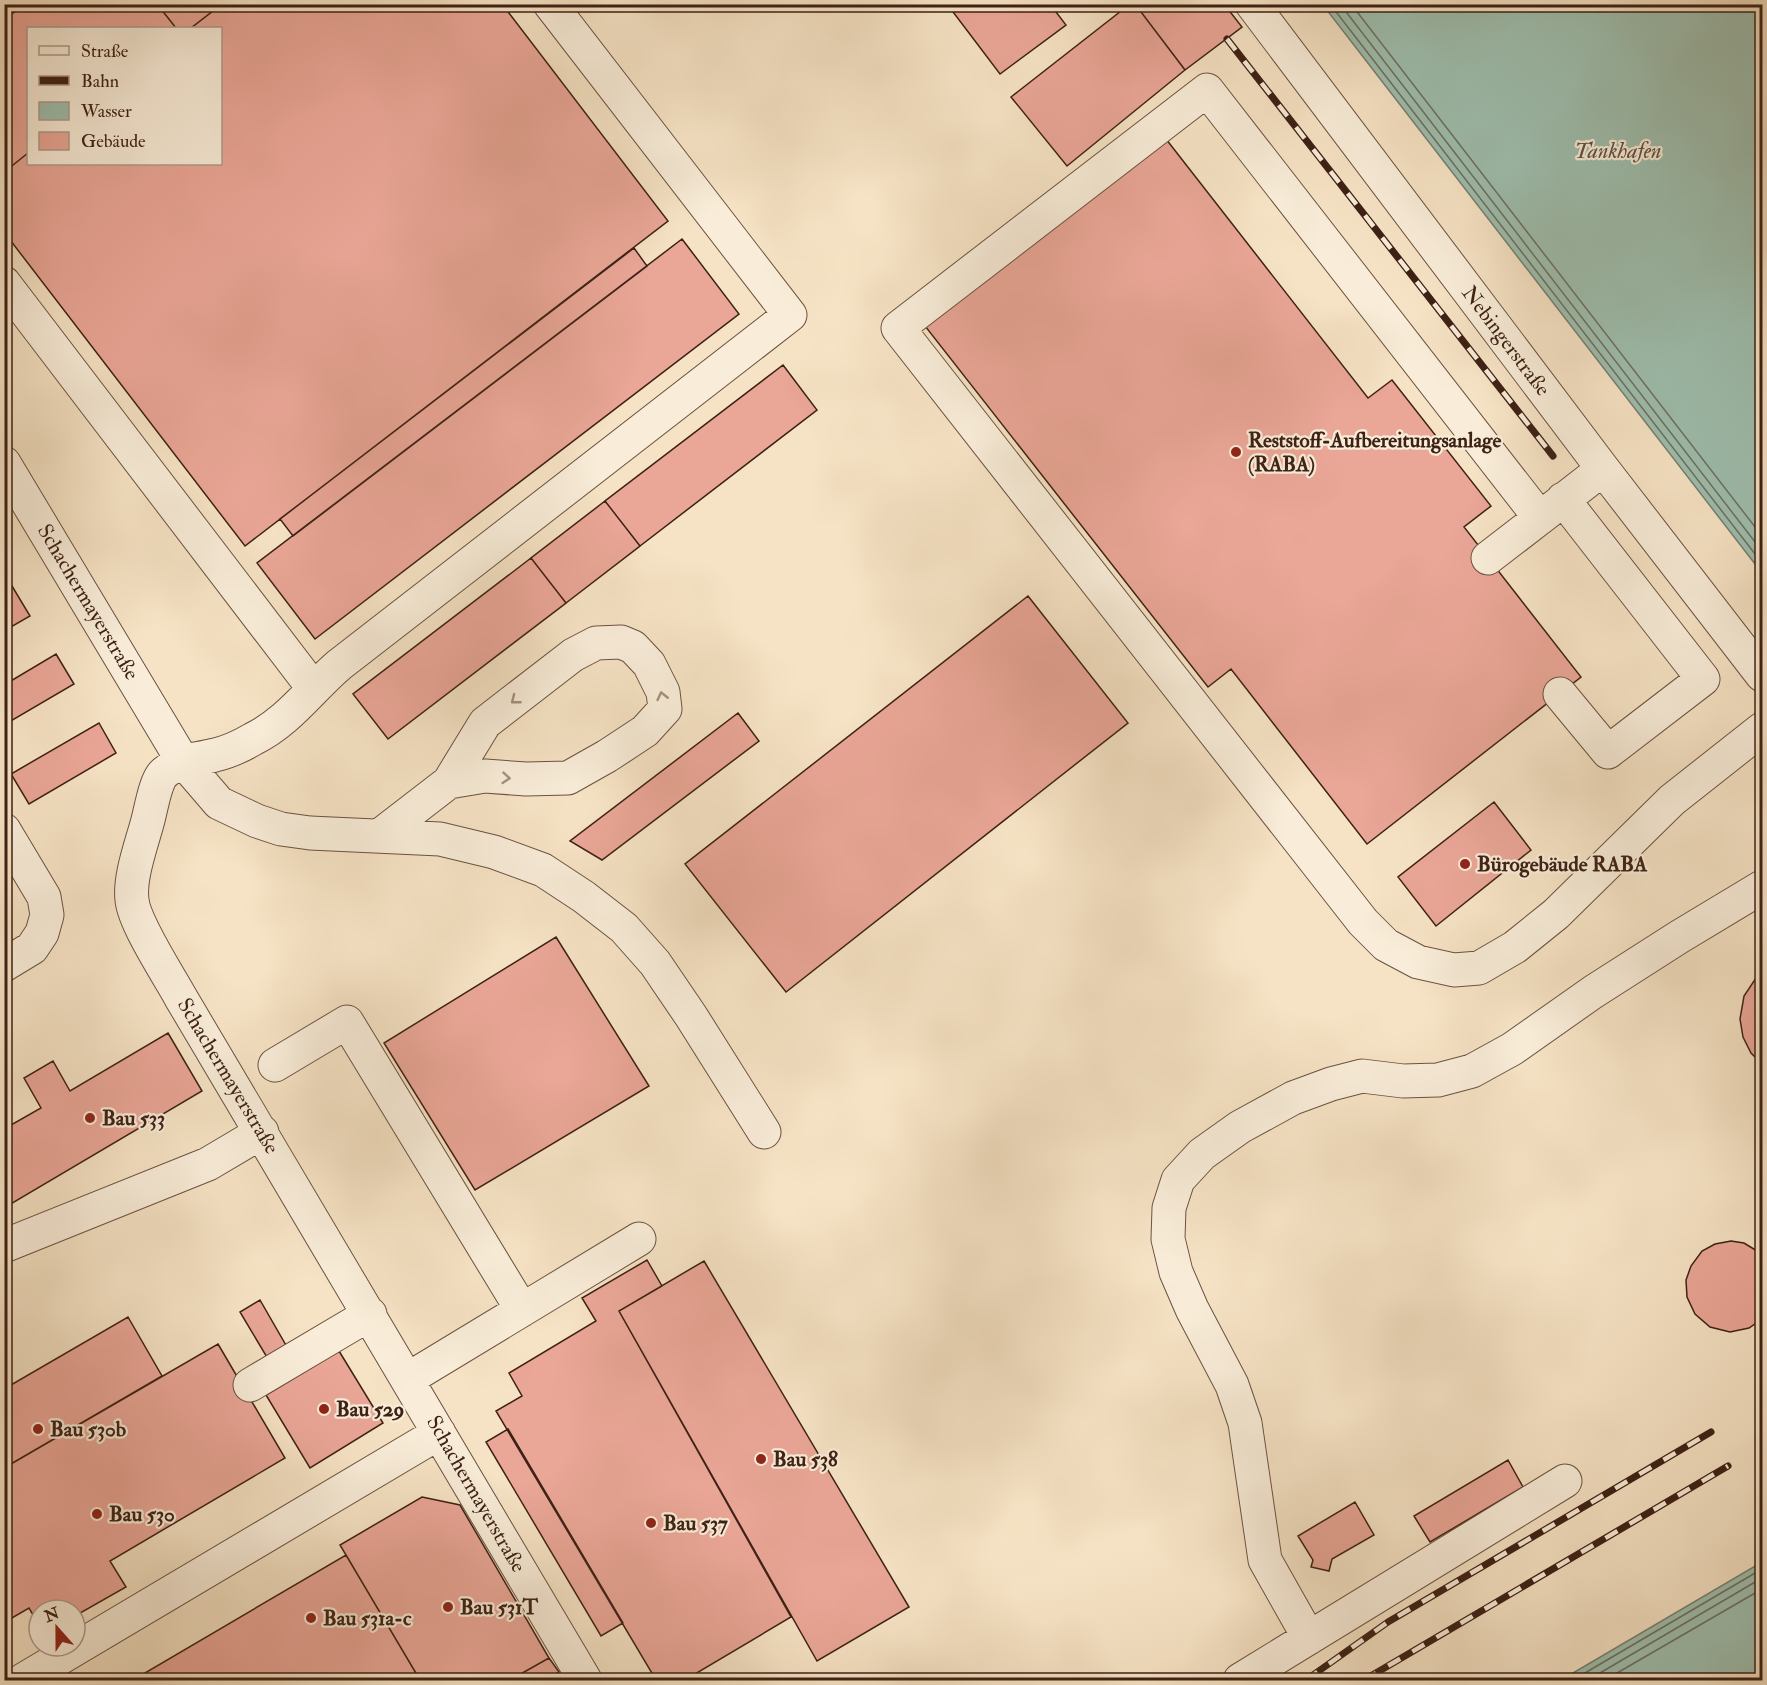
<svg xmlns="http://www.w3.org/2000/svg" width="1767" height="1685" font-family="'IM FELL Double Pica',serif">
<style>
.water{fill:#9ebfaf;stroke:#778071;stroke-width:1.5}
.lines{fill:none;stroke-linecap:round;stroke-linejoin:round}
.shore{stroke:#6e7062;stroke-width:1.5}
.building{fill:#eaa697;stroke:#3d2115;stroke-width:1.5}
.minor-casing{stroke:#6b5241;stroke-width:35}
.minor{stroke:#f9edd9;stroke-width:33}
.rail-casing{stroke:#3d2115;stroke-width:7}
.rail{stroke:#f9edd9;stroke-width:4.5;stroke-dasharray:14;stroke-linecap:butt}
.oneway{stroke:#a49181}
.poi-dot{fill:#8f2418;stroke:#f9edd9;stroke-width:2}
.labels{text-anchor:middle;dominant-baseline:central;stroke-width:4.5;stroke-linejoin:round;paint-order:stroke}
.street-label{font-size:21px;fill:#3d2115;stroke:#f9edd9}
.poi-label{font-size:21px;font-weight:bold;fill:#3d2115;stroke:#f9edd9;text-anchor:start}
.water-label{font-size:22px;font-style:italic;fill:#5a5043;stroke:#f9edd9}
</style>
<rect width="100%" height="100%" fill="#f6e3c5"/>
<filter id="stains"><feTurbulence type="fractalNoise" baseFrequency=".00333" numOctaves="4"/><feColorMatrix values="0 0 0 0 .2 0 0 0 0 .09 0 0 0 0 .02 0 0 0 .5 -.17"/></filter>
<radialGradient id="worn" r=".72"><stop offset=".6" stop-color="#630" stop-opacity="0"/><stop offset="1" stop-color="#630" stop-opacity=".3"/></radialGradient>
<path class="water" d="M1323,5h439v568z
M1762,1562v118h-201z"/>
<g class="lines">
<path class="shore" d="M1330,4l432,559
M1340,4l422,547
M1351,4l411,532
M1573,1680l189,-111
M1588,1680l174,-102
M1605,1680l157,-91"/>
</g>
<path class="building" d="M25,4h132l19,24h-148v125l-20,16 -4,-4v-145z
M157,4h65l-31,24h-15z
M222,4h280l166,217 -423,325 -241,-314v-67l4,4 20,-16v11h192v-136h-29z
M947,4h103l16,21 -66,49z
M1130,4h5l50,66 -118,96 -56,-69z
M1135,4h89l18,23 -57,43z
M1166,139l202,259 24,-18 99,126 -27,21 117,150 -214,167 -136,-175 -23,18 -283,-361z
M682,239l57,75 -424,325 -58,-76z
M634,248l13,18 -354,270 -13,-17z
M783,365l34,45 -177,136 -35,-45z
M605,501l35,45 -74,57 -35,-45z
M531,558l35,45 -178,136 -35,-45z
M12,586l18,30 -26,15v-40z
M1028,596l100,127 -342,269 -101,-128z
M56,654l18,30 -70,41v-40z
M738,713l21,28 -157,119 -32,-19z
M99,723l17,30 -87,51 -18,-30z
M1494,802l37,48 -95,76 -38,-49z
M556,937l93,149 -174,104 -91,-147z
M1762,973v91l-11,-11 -8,-16 -3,-18 4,-23 12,-18z
M168,1033l34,58 -198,117v-79l37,-21 -17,-30 29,-17 17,30z
M1731,1241l13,2 18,11v65l-13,9 -19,4 -20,-5 -15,-13 -8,-17 -1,-17 5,-14 11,-15 13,-7z
M647,1260l15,26 -43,25 172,306 -106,63h-29l-160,-269 26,-15 -13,-23 87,-52 -14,-23z
M704,1261l205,346 -92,54 -198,-350z
M260,1300l27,47 -19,12 -28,-47z
M128,1317l34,59 -158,92v-79z
M218,1344l67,114 -175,103 16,26 -51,29v-6h-36v15l-10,-17 -24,14 -1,-154z
M339,1351l44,72 -73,45 -44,-73z
M508,1429l115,194 -22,13 -115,-194z
M1508,1460l15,27 -93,55 -16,-26z
M422,1497l38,8 89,153 -39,22h-90l-80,-135z
M1355,1502l19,33 -42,24 -3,12 -18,-4 2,-7 -15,-24z
M346,1555l74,125h-287z
M549,1658l10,14 -15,8h-34z"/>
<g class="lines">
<g class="minor-casing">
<path id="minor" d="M550,4l240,311 -451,350c-29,25 -51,57 -86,74 -12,7 -25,13 -38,16 -22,6 -32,2 -51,18 -8,6 -13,36 -16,47 -6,23 -19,57 -16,80 2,23 37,76 49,98l404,682
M1252,4l351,465 159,206
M4,283l310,406
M4,463l178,297 37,43 38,18 24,8 29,4 130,6 54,13 49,18 41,27 40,31 31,35 36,53 73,116
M1603,469l-63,49 -333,-428 -309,238 465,594 23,23 32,17 36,8 25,-2 36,-21 41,-33 116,-114 90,-71
M1488,558l52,-40
M1560,694l48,58 95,-73 -140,-180
M4,830l40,67 3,18 -5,18 -10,15 -28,17
M379,836l70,-54 36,-59 88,-68 23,-12 25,-1 12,5 16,17 14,28 2,17 -20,22 -38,25 -39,22 -42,1 -41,-3 -36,6
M275,1065l72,-43 175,288
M4,1246l204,-82 54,-32
M408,1379l231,-140
M250,1385l120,-71
M1309,1638l-44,-78 -20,-137 -13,-38 -40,-76 -16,-37 -8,-33 1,-31 9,-28 24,-26 38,-27 53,-29 38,-14 31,-8 41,5 35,-1 34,-9 40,-22 81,-57 86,-55 83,-50
M23,1680l416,-247
M1240,1680l325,-199"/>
</g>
<use href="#minor" class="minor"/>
<g class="rail-casing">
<path id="rail" d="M1227,39l326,417
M1306,1680l82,-58 323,-190
M1364,1680l364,-214"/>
</g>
<use href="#rail" class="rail"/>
</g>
<defs><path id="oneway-chevron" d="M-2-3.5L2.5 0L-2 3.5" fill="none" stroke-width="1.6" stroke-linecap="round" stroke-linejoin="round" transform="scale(1.5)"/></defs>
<g class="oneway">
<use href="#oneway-chevron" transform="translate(662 696) rotate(-103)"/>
<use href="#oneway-chevron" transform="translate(515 700) rotate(142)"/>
<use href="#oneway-chevron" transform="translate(506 778) rotate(5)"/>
</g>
<g class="poi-dot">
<circle cx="1236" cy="452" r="6"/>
<circle cx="1465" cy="864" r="6"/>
<circle cx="90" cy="1118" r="6"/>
<circle cx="324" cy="1409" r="6"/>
<circle cx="38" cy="1429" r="6"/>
<circle cx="761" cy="1459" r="6"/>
<circle cx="97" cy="1514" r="6"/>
<circle cx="651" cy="1523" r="6"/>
<circle cx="448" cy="1607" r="6"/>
<circle cx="311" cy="1618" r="6"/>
</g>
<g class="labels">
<g class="street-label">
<text transform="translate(1506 341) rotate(53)">Nebingerstraße</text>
<text transform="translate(88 602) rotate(59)">Schachermayerstraße</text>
<text transform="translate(228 1076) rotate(59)">Schachermayerstraße</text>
<text transform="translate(476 1494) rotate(60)">Schachermayerstraße</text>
</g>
<g class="poi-label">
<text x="1248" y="440">Reststoff-Aufbereitungsanlage<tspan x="1248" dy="24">(RABA)</tspan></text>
<text x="1477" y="864">Bürogebäude RABA</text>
<text x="102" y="1118">Bau 533</text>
<text x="336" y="1409">Bau 529</text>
<text x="50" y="1429">Bau 530b</text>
<text x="773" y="1459">Bau 538</text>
<text x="109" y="1514">Bau 530</text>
<text x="663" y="1523">Bau 537</text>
<text x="460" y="1607">Bau 531T</text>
<text x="323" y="1618">Bau 531a-c</text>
</g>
<g class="water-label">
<text x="1618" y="151">Tankhafen</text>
</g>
</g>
<rect width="1767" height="1685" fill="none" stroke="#f6e3c5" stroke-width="24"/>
<rect x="6" y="6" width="1755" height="1673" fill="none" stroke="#3d2115" stroke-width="3"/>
<rect x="12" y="12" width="1743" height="1661" fill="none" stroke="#3d2115" stroke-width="1.5"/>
<rect x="27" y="27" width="195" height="138" fill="#f9edd9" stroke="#ae9b8b" stroke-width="1.5"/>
<rect x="39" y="46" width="30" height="9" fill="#f9edd9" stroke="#ae9b8b" stroke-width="1.5"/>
<text x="81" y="57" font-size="18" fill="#3d2115">Straße</text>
<rect x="39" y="76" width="30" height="9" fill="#3d2115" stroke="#ae9b8b" stroke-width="1.5"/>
<text x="81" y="87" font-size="18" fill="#3d2115">Bahn</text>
<rect x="39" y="102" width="30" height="18" fill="#9ebfaf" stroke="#ae9b8b" stroke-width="1.5"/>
<text x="81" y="117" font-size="18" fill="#3d2115">Wasser</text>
<rect x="39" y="132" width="30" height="18" fill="#eaa697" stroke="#ae9b8b" stroke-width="1.5"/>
<text x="81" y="147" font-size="18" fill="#3d2115">Gebäude</text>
<g transform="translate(57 1628) rotate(339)"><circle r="28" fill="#f9edd9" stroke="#ae9b8b" stroke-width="1.5"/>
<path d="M0-4.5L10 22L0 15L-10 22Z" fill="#8f2418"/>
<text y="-9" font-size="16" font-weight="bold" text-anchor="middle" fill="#3d2115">N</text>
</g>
<rect width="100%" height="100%" filter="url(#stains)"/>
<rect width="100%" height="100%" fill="url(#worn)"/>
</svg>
